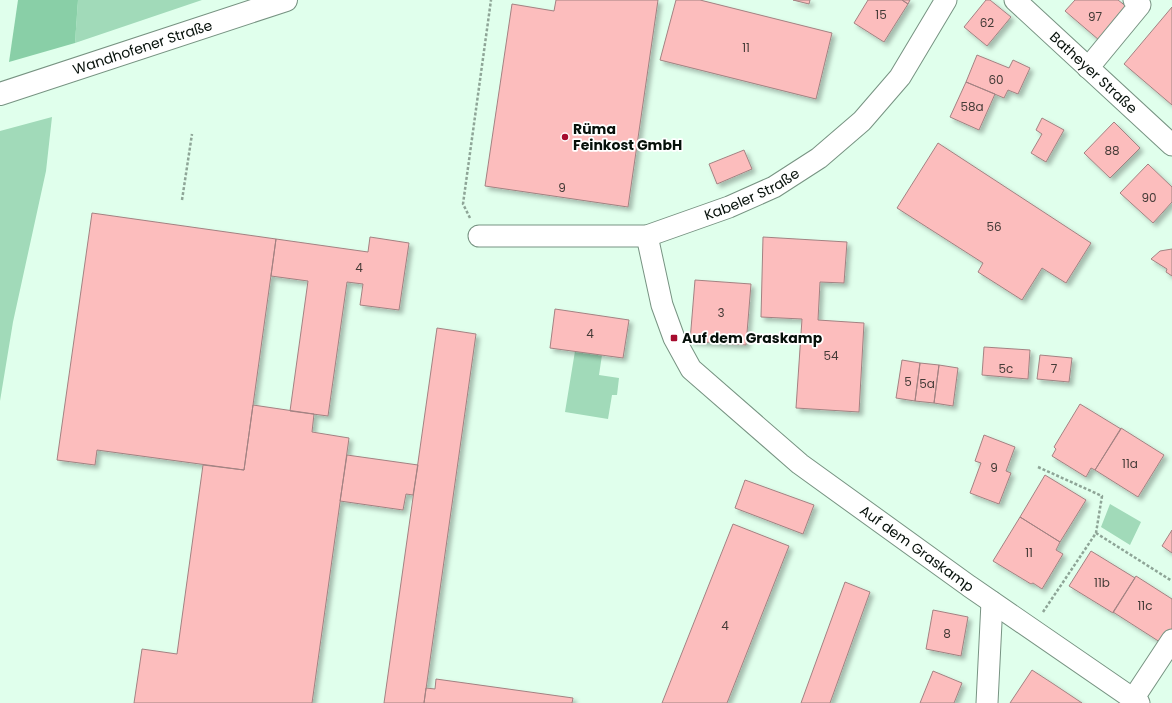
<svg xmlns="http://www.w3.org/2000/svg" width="1172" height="703" font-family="Poppins,sans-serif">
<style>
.green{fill:#a1dab9}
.forest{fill:#89cfa7}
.building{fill:#fcbdbd;stroke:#a38282;filter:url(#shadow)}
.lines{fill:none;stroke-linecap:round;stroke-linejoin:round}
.minor-casing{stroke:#779382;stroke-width:23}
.major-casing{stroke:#779382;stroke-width:24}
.path{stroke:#8ea597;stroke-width:2.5;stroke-dasharray:3 2;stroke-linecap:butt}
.minor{stroke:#fff;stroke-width:21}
.major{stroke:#fff;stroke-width:22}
.poi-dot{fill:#a60c2f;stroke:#fff;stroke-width:1.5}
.labels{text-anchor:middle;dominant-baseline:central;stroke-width:3.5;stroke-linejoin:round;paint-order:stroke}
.number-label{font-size:12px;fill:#443b37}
.street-label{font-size:14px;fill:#06100a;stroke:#fff}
.poi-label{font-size:14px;font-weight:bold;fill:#06100a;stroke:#fff;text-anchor:start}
</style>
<defs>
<filter id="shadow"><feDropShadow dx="3.5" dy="3.5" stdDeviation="2" flood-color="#0004"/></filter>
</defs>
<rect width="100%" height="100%" fill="#e0ffec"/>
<path class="green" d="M78,0h124l-127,43z
M52,117l-6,54 -33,151 -13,79v-270z
M575,351l27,4 -3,20 20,3 -2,17h-5l-4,24 -43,-7z
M1110,504l31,18 -11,23 -29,-18z"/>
<path class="forest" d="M18,0h60l-3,43 -66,19z"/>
<path class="building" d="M556,0h102l-30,207 -143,-21 27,-182 42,7z
M676,0h24l132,33 -16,66 -156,-39z
M793,0h17l-1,4z
M868,0h34l6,4 -24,38 -30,-19z
M902,0h8l-2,4z
M986,0h4l21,17 -24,29 -23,-19z
M1075,0h43l9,7 -28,33 -34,-29z
M1172,7v98l-48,-41z
M977,55l32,13 4,-8 17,8 -12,26 -10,-4 -4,8 -38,-16z
M966,82l29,12 -16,36 -29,-13z
M1042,118l22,12 -18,32 -15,-9 11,-19 -6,-4z
M1114,122l26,26 -30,30 -26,-25z
M938,143l153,100 -25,40 -24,-15 -20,32 -44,-28 5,-9 -86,-55z
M744,150l8,19 -35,15 -8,-20z
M1148,164l24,23v15l-19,21 -33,-30z
M92,213l184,26 -32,231 -147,-20 -2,15 -38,-5z
M370,237l39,6 -10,67 -39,-5 3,-21 -16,-2 -19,134 -38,-5 18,-130 -37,-5 5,-37 92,13z
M763,237l84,5 -3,41 -24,-1 -2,38 46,3 -5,89 -63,-4 6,-89 -41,-2z
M1172,249v27l-6,-4 1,-3 -16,-10 9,-8z
M695,280l56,4 -5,61 -56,-4z
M555,309l74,11 -6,38 -73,-10z
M437,328l39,6 -52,369h-40z
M984,347l46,3 -2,29 -46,-4z
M1040,355l32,3 -3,24 -32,-3z
M902,360l18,3 -5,38 -19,-3z
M920,363l19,2 -5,38 -19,-2z
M939,365l19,3 -5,38 -19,-3z
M1080,404l41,25 -26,41 -4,-2 -5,9 -34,-21 4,-7 -2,-2z
M253,405l61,9 -2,18 37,6 -37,265h-178l8,-54 35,5 26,-189 41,5z
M1121,428l43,27 -26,42 -43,-27z
M984,435l31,12 -9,24 5,2 -12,31 -29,-11 11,-30 -6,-2z
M347,455l71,10 -5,30 -7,-1 -3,16 -63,-9z
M1045,475l41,25 -26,42 -40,-25z
M745,480l69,25 -11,29 -68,-26z
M1020,517l40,25 -4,8 7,4 -21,35 -9,-6 -2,1 -38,-23z
M733,524l56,22 -62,157h-65z
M1172,530v23l-10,-7z
M1091,551l44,27 -22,35 -44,-27z
M1136,576l36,23v31l-9,14 -50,-32z
M845,582l25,10 -40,111h-29z
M933,610l35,7 -7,39 -35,-7z
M1032,670l20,13 30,20h-72z
M933,671l29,12 -8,20h-34z
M436,679l137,19 -1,5h-148l2,-15 9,1z"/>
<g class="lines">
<g class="minor-casing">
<g id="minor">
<path id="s1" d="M1015,0l157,145"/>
<path d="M1088,68l52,-63 -6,-5"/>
<path id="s2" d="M479,236h168l82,-29 45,-20 45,-29 43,-37 38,-44 46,-77"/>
<path id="s3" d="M647,236l15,69 12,33 17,31 109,95 169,122 170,117"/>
<path d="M1133,699l39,-59"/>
<path d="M987,703l5,-101"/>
</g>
</g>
<g class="major-casing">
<g id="major">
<path id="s4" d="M0,94l286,-94"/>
</g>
</g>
<path class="path" d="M182,200l10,-66
M470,218l-7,-14 28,-204
M1038,467l64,29 -6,37
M1043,612l53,-79 76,48"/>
<use href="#minor" class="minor"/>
<use href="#major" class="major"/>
</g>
<g class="poi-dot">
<circle cx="565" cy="137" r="4"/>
<rect x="670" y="334" width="8" height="8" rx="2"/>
</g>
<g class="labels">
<g class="number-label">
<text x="881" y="14">15</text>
<text x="1095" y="16">97</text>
<text x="987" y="22">62</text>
<text x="746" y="47">11</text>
<text x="996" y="79">60</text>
<text x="972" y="106">58a</text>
<text x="1112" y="150">88</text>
<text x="562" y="187">9</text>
<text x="1149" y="197">90</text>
<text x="994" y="226">56</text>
<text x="359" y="267">4</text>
<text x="721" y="312">3</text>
<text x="590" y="333">4</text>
<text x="831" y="355">54</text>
<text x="1006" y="368">5c</text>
<text x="1054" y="368">7</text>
<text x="908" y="381">5</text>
<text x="927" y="383">5a</text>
<text x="1130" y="463">11a</text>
<text x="994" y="467">9</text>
<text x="1029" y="552">11</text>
<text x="1102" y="582">11b</text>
<text x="1145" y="605">11c</text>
<text x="725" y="625">4</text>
<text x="947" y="633">8</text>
</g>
<g class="street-label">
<text stroke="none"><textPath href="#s4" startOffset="150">Wandhofener Straße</textPath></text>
<text stroke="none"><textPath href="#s1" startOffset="107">Batheyer Straße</textPath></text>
<text stroke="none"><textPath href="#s2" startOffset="281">Kabeler Straße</textPath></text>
<text stroke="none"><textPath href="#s3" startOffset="430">Auf dem Graskamp</textPath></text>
</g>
<g class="poi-label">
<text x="573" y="129">Rüma<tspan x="573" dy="16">Feinkost GmbH</tspan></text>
<text x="682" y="338">Auf dem Graskamp</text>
</g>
</g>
</svg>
